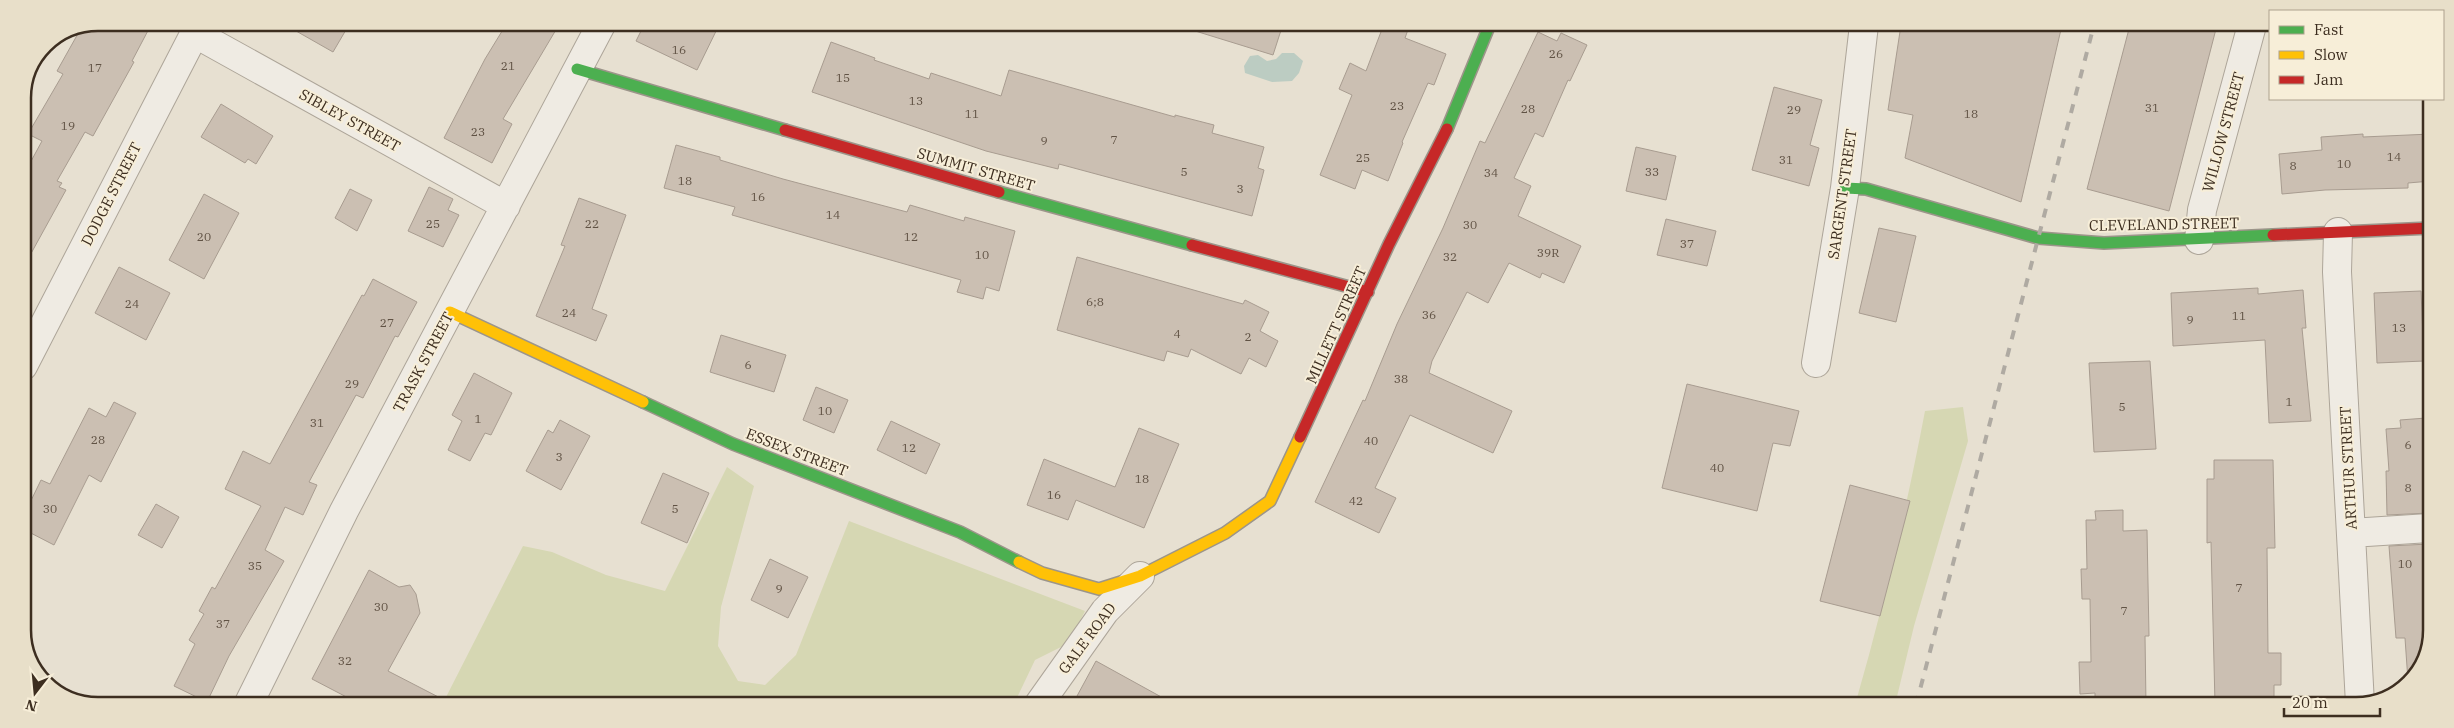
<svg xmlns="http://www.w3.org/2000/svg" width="2454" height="728" font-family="'IBM Plex Serif',serif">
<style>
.green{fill:#d6d7b3}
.water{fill:#bcccc2}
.building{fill:#cbbfb2;stroke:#a89c90}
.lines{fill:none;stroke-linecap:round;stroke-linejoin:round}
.street-casing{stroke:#ada599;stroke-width:30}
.fast-casing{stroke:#9c958a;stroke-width:14}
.slow-casing{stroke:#9c958a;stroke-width:14}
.jam-casing{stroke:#9c958a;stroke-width:14}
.street{stroke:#efebe3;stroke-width:28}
.fast{stroke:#4caf50;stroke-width:11}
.slow{stroke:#ffc107;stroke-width:11}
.jam{stroke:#c62828;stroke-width:11}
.rail{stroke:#afaaa2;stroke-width:4;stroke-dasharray:9 9;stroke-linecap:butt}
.labels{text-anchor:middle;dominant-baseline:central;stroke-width:4;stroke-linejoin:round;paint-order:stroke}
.number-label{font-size:12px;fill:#605244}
.street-label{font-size:15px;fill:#3d2e20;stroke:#f7eed8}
.rim{fill:none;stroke:#3d2e20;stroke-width:2.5}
</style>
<rect width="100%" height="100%" fill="#e7e0d1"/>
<path class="green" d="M1963,407l5,34 -54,185 -19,79h-40c28,-97 51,-194 70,-294z
M727,467l27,19 -33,121 -3,39 20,35 27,4 31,-30 53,-134 236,90 -16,32 -34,17 -21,44 -571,-1 80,-157 29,6 54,23 59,16z"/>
<path class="water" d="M1282,53h12l9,8 -4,12 -7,8 -20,1 -27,-9 -1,-7 6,-10 8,-1 9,6 9,-2z"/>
<path class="building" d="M98,22l54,1 -20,38 2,1 -41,74 -8,-4 -28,49 5,2 -3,4 7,3 -43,78v-92l19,-35 -14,-7 35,-60 -6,-3 23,-41z
M282,23h68l-17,29z
M507,23h53l-57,96 9,5 -20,39 -48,-25 41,-79z
M645,23h75l-23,47 -61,-29z
M1193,24h90l-10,31 -81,-25z
M1384,24h26l-5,14 41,16 -12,31 -6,-2 -26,59 1,1 -15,38 -26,-11 -7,19 -35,-14 32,-80 -13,-6 11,-26 16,8z
M1901,25h161l-41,177 -116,-44 8,-43 -25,-5z
M2130,25h87l-48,186 -82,-22z
M1538,32l19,9 4,-8 26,12 -17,36 -2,-1 -25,57 -8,-4 -21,45 17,8 -13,30 63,30 -17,37 -22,-10 -2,5 -31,-15 -21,40 -21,-11 -35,69 -3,12 83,38 -19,42 -83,-38 -35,73 21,10 -17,35 -64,-31 48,-102 2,1 32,-77 46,-96 37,-87 5,2z
M831,42l44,16 -1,2 55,19 2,-6 70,23 8,-26 166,47v-2l39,10 -2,8 52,14 -6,21 6,2 -12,46 -193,-52 -1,5 -72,-18 -174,-59z
M1774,87l48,13 -12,45 9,3 -10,38 -57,-16z
M221,104l52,32 -17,28 -8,-5 -3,4 -44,-26z
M2363,134v3l68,-3v47l-23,2v5l-83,2 -43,4 -3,-40 43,-4 -1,-13z
M676,145l44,12v3l63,19 124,33 3,-7 54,16 1,-4 50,14 -16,60 -13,-4 -3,12 -26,-7 4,-12 -229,-65 3,-8 -71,-19z
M1636,147l40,9 -10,44 -40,-9z
M429,187l24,12 -5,11 11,5 -16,32 -35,-16z
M350,189l22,11 -15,31 -22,-13z
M204,194l35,19 -35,66 -35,-19z
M579,198l47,17 -34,94 15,6 -11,26 -60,-25 29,-70 -4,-1z
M1666,219l50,12 -9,35 -50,-11z
M1879,228l37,8 -20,86 -37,-9z
M1077,257l166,47 2,-4 24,12 -9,19 18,10 -12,26 -17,-9 -8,16 -50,-25 -3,8 -21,-6 -3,10 -107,-31z
M119,267l51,26 -24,47 -51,-27z
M373,279l44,23 -19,35 -3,-1 -32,62 -7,-3 -47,87 8,3 -14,30 -18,-8 -20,43 19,11 -55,95 -22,46 -33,-16 21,-42 -6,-4 15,-26 -5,-3 13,-24 3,2 46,-83 -36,-17 18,-38 27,13 92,-169 2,1z
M2258,288v6l45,-4 3,38h-4l9,93 -42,2 -4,-83 -92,6 -2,-53z
M2421,291l3,70 -47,2 -3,-70z
M721,335l65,20 -12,37 -64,-20z
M2150,361l6,88 -62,3 -5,-89z
M474,373l38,20 -21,42 -6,-2 -15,28 -22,-11 14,-29 -10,-6z
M1687,384l112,27 -9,35 -17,-3 -16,68 -95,-23z
M816,387l32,13 -14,33 -31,-13z
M114,402l22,11 -35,69 -12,-7 -35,70 -31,-16v-12l18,-37 9,4 39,-76 17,9z
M2426,418l1,11h3l-1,84 -42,2 -1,-44h3l-3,-42 15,-1 -1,-8z
M560,420l30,16 -29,54 -35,-19 22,-41 5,3z
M891,421l49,23 -14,30 -49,-24z
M1139,428l40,16 -35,84 -68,-28 -8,20 -41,-15 17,-46 71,28z
M2214,460h59l2,88h-8l1,105h13v32h-7v20l-59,-1 -4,-162 -4,1v-64h7z
M663,473l46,20 -22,50 -46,-20z
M1850,485l60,16 -30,115 -60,-15z
M156,504l23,13 -17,31 -24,-13z
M2123,510v21l24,-1 2,106h-4l1,69h-51v-12l-15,1 -1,-32h12l-1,-63h-8l-1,-30h6l-1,-49h10l-1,-9z
M2429,544v106l-21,31 -3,-43h-9l-7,-92z
M770,559l38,18 -20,41 -37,-18z
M369,570l30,17 11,-2 6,9 4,19 -32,58 62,32h-92l-46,-24z
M1096,661l78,43h-83l-14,-8z"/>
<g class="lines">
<g class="street-casing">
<path id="street" d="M194,33l312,173
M2338,232l-1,40 23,432
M2199,240l3,-30 50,-185
M1816,363l29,-175 19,-163
M23,366l177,-343
M2351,533l78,-5
M249,703l95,-192 258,-488
M1039,704l66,-93 35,-35"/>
</g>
<g class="fast-casing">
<path id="fast" d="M577,69l208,61
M1447,129l43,-105
M1845,188l21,1 172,49 66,5 169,-8
M999,192l193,53
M643,402l90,42 227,88 59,30"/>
</g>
<g class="slow-casing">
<path id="slow" d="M450,312l193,90
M1019,562l23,11 57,16 41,-13 85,-43 45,-32 30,-64"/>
</g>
<g class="jam-casing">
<path id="jam" d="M785,130l214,62
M2273,235l158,-7
M1192,245l176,47
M1300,437l89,-193 58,-115"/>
</g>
<use href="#street" class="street"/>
<use href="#fast" class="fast"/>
<use href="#slow" class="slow"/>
<use href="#jam" class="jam"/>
<path class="rail" d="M1916,705l178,-680"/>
</g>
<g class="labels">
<g class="number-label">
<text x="679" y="49">16</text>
<text x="1556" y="53">26</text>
<text x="508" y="65">21</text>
<text x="95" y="67">17</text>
<text x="843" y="77">15</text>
<text x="916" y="100">13</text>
<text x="1397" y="105">23</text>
<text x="2152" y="107">31</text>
<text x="1528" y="108">28</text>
<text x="1794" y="109">29</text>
<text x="972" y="113">11</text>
<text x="1971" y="113">18</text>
<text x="68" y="125">19</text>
<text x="478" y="131">23</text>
<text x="1114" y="139">7</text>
<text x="1044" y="140">9</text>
<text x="2394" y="156">14</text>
<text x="1363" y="157">25</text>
<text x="1786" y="159">31</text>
<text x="2344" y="163">10</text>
<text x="2293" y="165">8</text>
<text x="1184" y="171">5</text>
<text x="1652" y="171">33</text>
<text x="1491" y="172">34</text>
<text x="685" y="180">18</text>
<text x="1240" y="188">3</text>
<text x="758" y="196">16</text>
<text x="833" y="214">14</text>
<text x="433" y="223">25</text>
<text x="592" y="223">22</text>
<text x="1470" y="224">30</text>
<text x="204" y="236">20</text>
<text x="911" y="236">12</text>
<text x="1687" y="243">37</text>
<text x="1548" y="252">39R</text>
<text x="982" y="254">10</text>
<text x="1450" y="256">32</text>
<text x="1095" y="301">6;8</text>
<text x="132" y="303">24</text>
<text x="569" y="312">24</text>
<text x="1429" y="314">36</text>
<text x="2239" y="315">11</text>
<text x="2190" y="319">9</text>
<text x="387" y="322">27</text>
<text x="2399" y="327">13</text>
<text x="1177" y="333">4</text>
<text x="1248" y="336">2</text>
<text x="748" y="364">6</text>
<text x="1401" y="378">38</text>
<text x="352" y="383">29</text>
<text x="2289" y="401">1</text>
<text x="2122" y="406">5</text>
<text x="825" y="410">10</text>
<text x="478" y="418">1</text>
<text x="317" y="422">31</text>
<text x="98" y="439">28</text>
<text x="1371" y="440">40</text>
<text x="2408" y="444">6</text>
<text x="909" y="447">12</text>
<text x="559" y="456">3</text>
<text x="1717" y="467">40</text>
<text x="1142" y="478">18</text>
<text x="2408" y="487">8</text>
<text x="1054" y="494">16</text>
<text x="1356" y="500">42</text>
<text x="50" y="508">30</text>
<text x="675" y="508">5</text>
<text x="2405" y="563">10</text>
<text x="255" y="565">35</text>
<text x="2239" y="587">7</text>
<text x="779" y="588">9</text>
<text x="381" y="606">30</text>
<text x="2124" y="610">7</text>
<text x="223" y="623">37</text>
<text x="345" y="660">32</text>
</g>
<g class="street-label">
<text transform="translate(350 120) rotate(29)">SIBLEY STREET</text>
<text transform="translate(2223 132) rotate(-75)">WILLOW STREET</text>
<text transform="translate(976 169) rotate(16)">SUMMIT STREET</text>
<text transform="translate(111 194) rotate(-63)">DODGE STREET</text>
<text transform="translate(1842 194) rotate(-82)">SARGENT STREET</text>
<text transform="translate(2164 224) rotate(-1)">CLEVELAND STREET</text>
<text transform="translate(1336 325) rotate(-66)">MILLETT STREET</text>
<text transform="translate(423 362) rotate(-62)">TRASK STREET</text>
<text transform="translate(797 452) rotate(21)">ESSEX STREET</text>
<text transform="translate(2348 468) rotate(-93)">ARTHUR STREET</text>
<text transform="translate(1087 638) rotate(-53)">GALE ROAD</text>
</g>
</g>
<path d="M0 0H2454V728H0ZM98 31H2356A67 67 0 0 1 2423 98V630A67 67 0 0 1 2356 697H98A67 67 0 0 1 31 630V98A67 67 0 0 1 98 31Z" fill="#e8dfc9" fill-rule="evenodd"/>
<path class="rim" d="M98 31H2356A67 67 0 0 1 2423 98V630A67 67 0 0 1 2356 697H98A67 67 0 0 1 31 630V98A67 67 0 0 1 98 31Z"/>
<rect x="2269" y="10" width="175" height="90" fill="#f7eed8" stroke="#ada18e"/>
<rect x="2279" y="26" width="25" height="8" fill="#4caf50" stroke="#ada18e"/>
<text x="2314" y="35" font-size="15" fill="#3d2e20">Fast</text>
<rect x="2279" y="51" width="25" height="8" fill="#ffc107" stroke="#ada18e"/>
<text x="2314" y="60" font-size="15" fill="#3d2e20">Slow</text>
<rect x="2279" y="76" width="25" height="8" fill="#c62828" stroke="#ada18e"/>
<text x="2314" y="85" font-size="15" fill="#3d2e20">Jam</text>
<g transform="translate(35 693) rotate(196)" stroke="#f7eed8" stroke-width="4" paint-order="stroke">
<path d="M0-4L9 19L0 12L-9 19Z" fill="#3d2e20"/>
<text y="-8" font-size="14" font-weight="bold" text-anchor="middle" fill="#3d2e20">N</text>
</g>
<path d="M2284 708v8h96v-8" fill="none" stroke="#3d2e20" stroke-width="2.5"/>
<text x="2292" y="708" font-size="15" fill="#3d2e20" stroke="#f7eed8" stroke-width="4" paint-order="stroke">20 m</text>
</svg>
